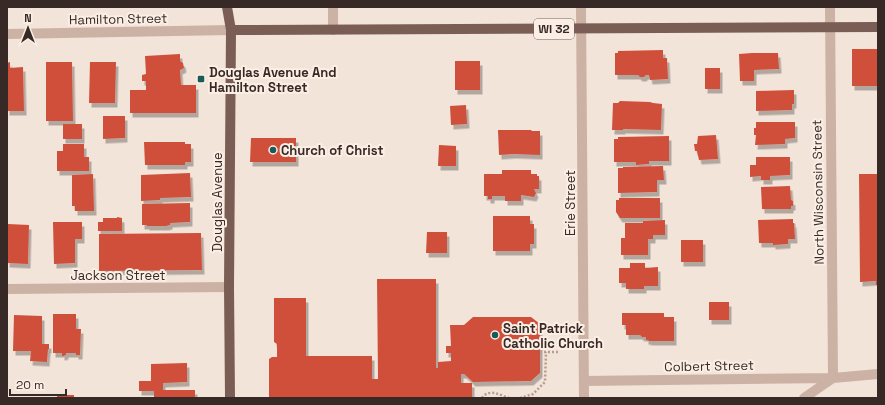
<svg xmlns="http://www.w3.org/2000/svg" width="885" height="405" font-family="'Space Grotesk',sans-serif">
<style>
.building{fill:#cf4f3b;filter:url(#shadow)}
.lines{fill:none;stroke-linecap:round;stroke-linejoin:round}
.path{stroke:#b89c8e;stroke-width:2.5;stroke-dasharray:2 2;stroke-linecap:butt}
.minor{stroke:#ccb2a4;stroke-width:10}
.major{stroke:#7a5e56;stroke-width:10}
.poi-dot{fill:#185b59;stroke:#fbefe5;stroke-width:1.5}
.labels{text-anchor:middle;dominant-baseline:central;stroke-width:4;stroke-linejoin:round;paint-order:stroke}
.shield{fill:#fbefe5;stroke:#72655f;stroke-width:1}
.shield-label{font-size:12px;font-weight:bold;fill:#372a26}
.street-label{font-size:13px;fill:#372a26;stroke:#fbefe5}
.poi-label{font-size:13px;font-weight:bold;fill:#372a26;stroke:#fbefe5;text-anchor:start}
</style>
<defs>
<filter id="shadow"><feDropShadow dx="2.5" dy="4.5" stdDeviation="0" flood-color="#0004"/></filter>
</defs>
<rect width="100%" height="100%" fill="#f3e4d9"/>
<path class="building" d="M852,49h26v37h-26z
M663,50v8h4l1,21 -18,1 -1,-5h-3l-2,2h-4l-2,-2h-23v-22h3v-2z
M752,53h26l1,16 -25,1v11h-14l-1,-27z
M180,54v7l3,2 1,5 -4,2 1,15h15v28h-66v-23h16v-9h-4v-6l4,-1 -1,-18z
M455,61h25v29h-25z
M10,62v6l13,-1 1,44h-17v-48z
M46,62h26l1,59h-27z
M90,62h26l-1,41h-26z
M705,68h15v21h-15z
M794,90v14h-2v6l-36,1v-20z
M620,101l30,1 3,1 9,1 -1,26 -38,-1v1h-11l1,-27h5z
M466,105l1,19 -16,1 -1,-19z
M103,116h22v22l-22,1z
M756,122h39v16l-10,1v5l-30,1 1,-10h-2v-7h2z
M63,124h19v15h-19z
M498,130h33l1,1h8v24l-27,-1 -14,1z
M716,135l2,24 -19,1 -2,-9h-2l-1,-7h3l1,-8z
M669,136v25h-20v3l-13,1v-3h-22v-23h4v-2z
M251,138h45v24h-46z
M144,142h41v2h6v18h-6v3h-40z
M63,144h21v13h5v14h-32v-20h6z
M439,145l17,1v20h-18z
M756,157h34v18l-20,1v4h-9v-4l-11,1v-12h6z
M663,166l1,14h-7v12l-39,1v-25h5v-1z
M502,170h29v4h6v2h2v13h-5l2,4 -2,4 -13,-2v6h-16v-5h-13v3h-4v-3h-4v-22h18z
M190,173l1,24 -31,1v2l-19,1v-26z
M93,174l1,37h-19v-5h-3v-31z
M859,174h19v111h-2v-4l-16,1z
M790,186l1,14 2,1v5h-2v3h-29l-1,-22z
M619,198h41v20h-40l-4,-6v-12h3z
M190,203v19l-20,1v2l-4,1h-19v-1h-5v-21z
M493,216h37v8h4v20h-4v7h-37z
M117,217l5,1v13h-24v-9h5v-4h14z
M793,219v4h1l1,16h-7v5l-15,1v-2h-14l-1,-23z
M665,220v15h-12v4h-5v16h-27v-17h4v-15h18v-2z
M53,222h29v17h-7v24l-21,1z
M8,224l21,1 -1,39 -21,-1z
M427,232h20v21h-21z
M201,233l1,37 -103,1v-37z
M681,240h22v22h-22z
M630,263h15v5l13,-1v19h-14v3h-18v-6h-7v-15h11z
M377,279h59v89h2v-6l13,-1v-8h-5v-7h5l-1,-21h14l9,-8h58l9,7v49l-9,8 -58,1 -9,-8h-3v9h11v15h-203v-39l3,-2h5v-13l-3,-2v-44h32v58h66v23h6z
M709,302h20v18h-20z
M622,313h42v4h10v24h-24l-4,-1v-3h-4l-2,-2h-14v-10h-4z
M53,314h23v15h5l-1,26h-4v-2h-10v2l-3,1h-1v-3h-9z
M14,315l28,1v28h7v5h-1l-1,13 -17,-1 1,-10h-18z
M187,363v19l-24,1v7h32v8h-41v-7h-15v-10h12v-17z
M57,395h17v3h-17z"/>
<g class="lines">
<path class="path" d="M540,352h20
M482,398c7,-10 18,-3 27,0
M520,398l13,-4 12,-12 1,-30"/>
<path class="minor" d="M333,7v23
M581,7l3,391
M830,7l3,371
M7,34l224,-4
M7,289l222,-2
M584,381l249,-3 45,-4
M804,398l29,-20"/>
<path class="major" d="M227,7l4,23 -2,257 1,111
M231,30l647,-3"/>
</g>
<g class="poi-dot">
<rect x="197" y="75" width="8" height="8" rx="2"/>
<circle cx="273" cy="150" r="4"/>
<circle cx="495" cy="335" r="4"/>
</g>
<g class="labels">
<rect class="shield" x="534" y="19" width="40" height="20" rx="3"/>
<g class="shield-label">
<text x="554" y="29">WI 32</text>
</g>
<g class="street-label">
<text transform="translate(118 19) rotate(-1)">Hamilton Street</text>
<text transform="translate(818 192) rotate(-91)">North Wisconsin Street</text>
<text transform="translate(217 202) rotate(-90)">Douglas Avenue</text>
<text transform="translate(570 203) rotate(-90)">Erie Street</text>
<text x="118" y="275">Jackson Street</text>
<text transform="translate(709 366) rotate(-1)">Colbert Street</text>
</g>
<g class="poi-label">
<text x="209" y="72">Douglas Avenue And<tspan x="209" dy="15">Hamilton Street</tspan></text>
<text x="281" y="150">Church of Christ</text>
<text x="503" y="328">Saint Patrick<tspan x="503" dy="15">Catholic Church</tspan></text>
</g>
</g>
<rect width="885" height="405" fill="none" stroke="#372a26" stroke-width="16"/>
<g transform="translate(28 28)" stroke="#fbefe5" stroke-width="3" paint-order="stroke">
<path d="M0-3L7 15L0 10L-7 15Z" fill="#372a26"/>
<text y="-6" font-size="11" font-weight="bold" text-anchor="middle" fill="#372a26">N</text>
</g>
<path d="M10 389v6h56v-6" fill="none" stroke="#372a26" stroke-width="2"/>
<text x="16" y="389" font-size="12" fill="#372a26" stroke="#fbefe5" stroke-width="3" paint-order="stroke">20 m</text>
</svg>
